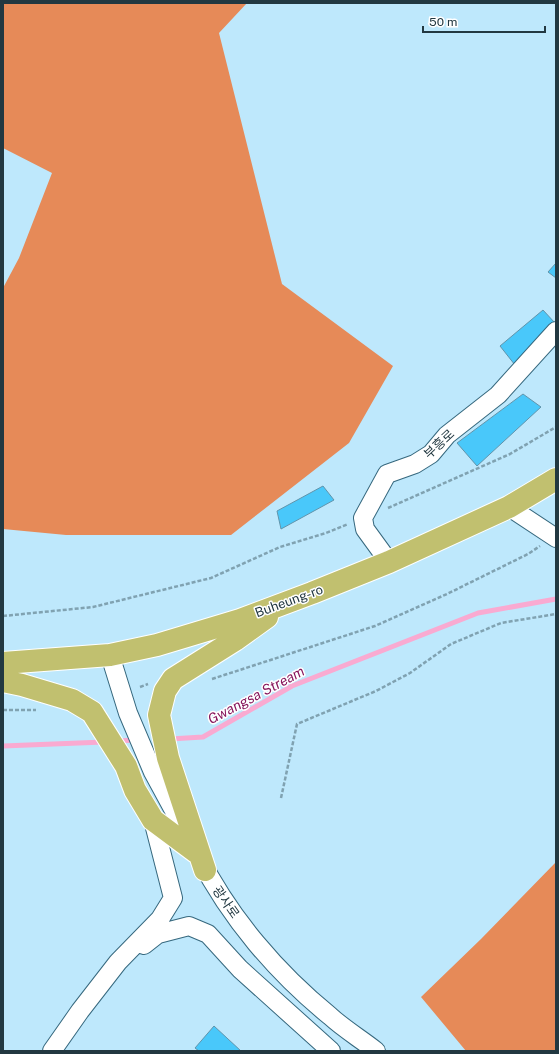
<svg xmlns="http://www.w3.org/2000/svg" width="559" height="1054" font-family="'Public Sans','Noto Sans KR',sans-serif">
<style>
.forest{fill:#e68a58}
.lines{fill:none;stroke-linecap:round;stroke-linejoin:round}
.stream{stroke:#f9aad1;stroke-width:5}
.building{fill:#49c8fa;stroke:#6194ab}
.minor-casing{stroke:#36687e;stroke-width:20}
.major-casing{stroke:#fff;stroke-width:24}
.path{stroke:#80a2b1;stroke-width:2.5;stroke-dasharray:4 2;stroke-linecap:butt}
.minor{stroke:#fff;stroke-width:18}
.major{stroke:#c1c06f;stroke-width:22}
.labels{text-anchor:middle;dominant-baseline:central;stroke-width:3;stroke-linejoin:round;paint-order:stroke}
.street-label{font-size:13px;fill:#223841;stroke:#fff}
.water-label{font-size:14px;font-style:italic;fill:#87165c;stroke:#fff}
</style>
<rect width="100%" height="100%" fill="#bee8fc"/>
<path class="forest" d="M3,3h244l-28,30 63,251 111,82 -44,77 -118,92h-165l-63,-6v-241l16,-30 33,-85 -49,-25z
M556,862v189h-90l-45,-54 60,-58z"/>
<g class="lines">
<path class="stream" d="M170,739l33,-2 89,-51 186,-73 78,-14
M118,741l18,-1
M3,746l101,-4"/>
</g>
<path class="building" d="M556,263v15l-8,-6z
M543,310l12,13 -40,42 -15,-19z
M523,394l18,13 -64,59 -20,-23z
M323,486l11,14 -53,29 -4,-18z
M214,1026l27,25h-42l-4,-3z"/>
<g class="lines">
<g class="minor-casing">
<path id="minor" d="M509,507l47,31
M389,562l-24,-33 -2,-11 24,-44 28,-10 16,-10 16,-19 51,-40 58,-64
M110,655l18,58 25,59 32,59
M199,857c31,61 78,116 131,159 14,13 31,23 46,35
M144,945l14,-11 31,-8 19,8 32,35 91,82
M52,1051l28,-40 38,-49 42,-43 13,-21 -20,-78"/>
</g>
<g class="major-casing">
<path id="major" d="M3,663l107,-8 47,-10 83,-25 72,-27 77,-31 120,-55 47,-28
M3,681l19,4 50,15 20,12 34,54 9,24 18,30 43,32
M205,870l-37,-112 -9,-43 6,-24 8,-12 62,-39 32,-23"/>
</g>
<path class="path" d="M388,508l122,-54 46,-27
M3,616l90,-9 118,-29 69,-31 46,-14 22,-9
M212,679l163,-53 72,-32 81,-40 12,-8
M140,687l8,-3
M3,710h33
M281,798l16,-74 79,-33 34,-18 41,-29 50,-21 55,-9"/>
<use href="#minor" class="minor"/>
<use href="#major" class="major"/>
</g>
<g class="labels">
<g class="street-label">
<text transform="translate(439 444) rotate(-43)">부흥로</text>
<text transform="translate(289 601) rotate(-20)">Buheung-ro</text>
<text transform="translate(226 902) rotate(55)">광사로</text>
</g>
<g class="water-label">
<text transform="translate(256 695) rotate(-28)">Gwangsa Stream</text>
</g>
</g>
<rect width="559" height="1054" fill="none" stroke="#223841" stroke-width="8"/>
<path d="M423 26v6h122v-6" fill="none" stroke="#223841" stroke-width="2"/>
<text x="429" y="26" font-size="12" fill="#223841" stroke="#ffffff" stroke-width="3" paint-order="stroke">50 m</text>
</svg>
